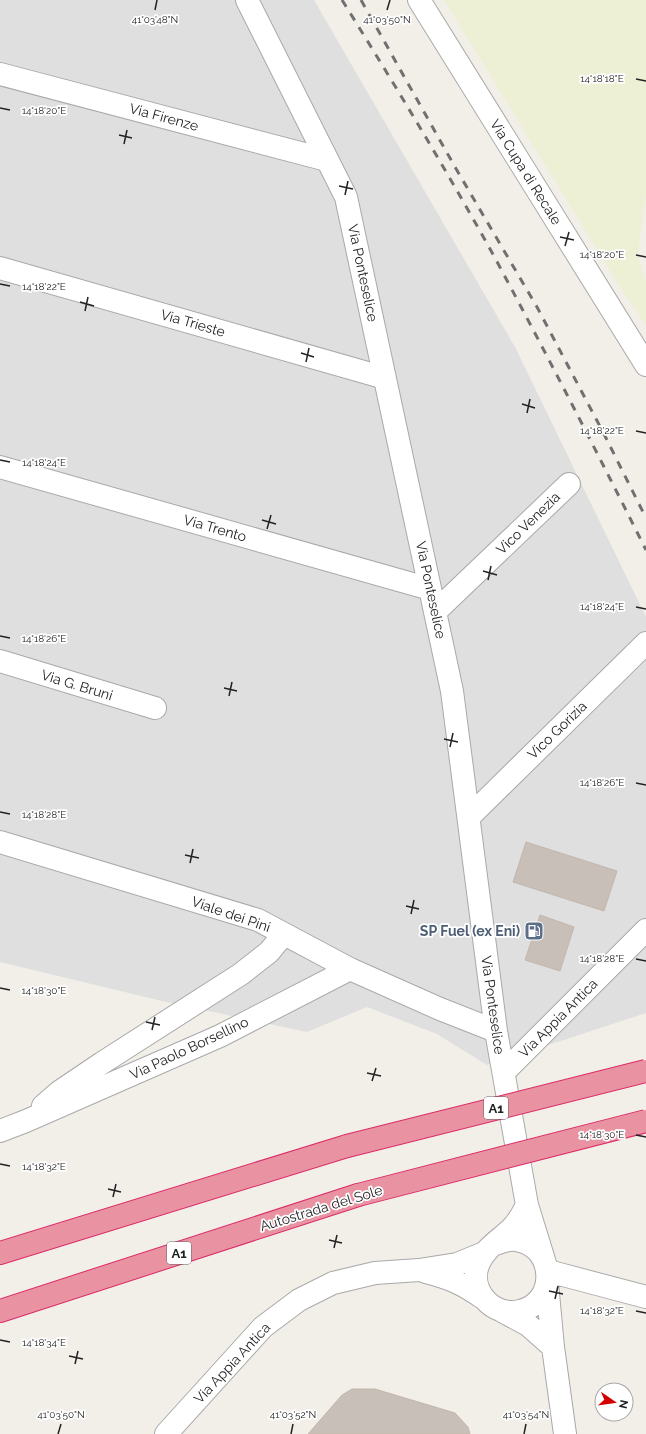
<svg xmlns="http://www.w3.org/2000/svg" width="646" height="1434" font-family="Raleway,sans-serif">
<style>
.residential{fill:#e0dfdf}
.farmland{fill:#eef0d5}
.building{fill:#c7bfb8;stroke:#c4b6ab}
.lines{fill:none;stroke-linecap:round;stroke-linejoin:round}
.minor-casing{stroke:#a9a9a9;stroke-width:24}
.highway-casing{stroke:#dc2a67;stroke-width:24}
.minor{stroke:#fff;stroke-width:22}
.highway{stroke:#e892a2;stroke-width:22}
.rail{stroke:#707070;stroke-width:3;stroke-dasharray:8 8;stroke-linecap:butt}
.highway-bridge-casing{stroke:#dc2a67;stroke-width:24;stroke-linecap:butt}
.highway-bridge{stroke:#e892a2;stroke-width:22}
.ticks{fill:none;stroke:#222;stroke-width:1.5}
.labels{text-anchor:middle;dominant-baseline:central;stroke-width:3.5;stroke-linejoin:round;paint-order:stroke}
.shield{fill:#fff;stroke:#646464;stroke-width:1}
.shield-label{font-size:13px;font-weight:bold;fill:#222}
.street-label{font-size:14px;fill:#222;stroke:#fff}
.service-label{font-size:14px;font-weight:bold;fill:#4e5e75;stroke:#fff;text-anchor:end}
.ticks-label{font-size:10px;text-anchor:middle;fill:#222;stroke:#fff;stroke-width:3.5;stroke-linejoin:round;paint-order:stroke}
</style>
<rect width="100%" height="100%" fill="#f2efe9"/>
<path class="residential" d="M0,0h314l201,347 131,270v396l-159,52 -50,-31 -70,-27 -60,25 -145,-31 -162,-39z"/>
<path class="farmland" d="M444,0h202v195l-5,34 -3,28 8,25v43l-23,-33z"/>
<path class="building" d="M526,842l91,29 -13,40 -91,-29z
M540,915l34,12 -14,44 -35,-11z
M352,1389h23l80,24 13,14 2,7h-162l34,-39z"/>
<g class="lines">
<g class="minor-casing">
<path id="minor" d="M247,0l99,197 106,494 44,340 31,174 17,55
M419,0l227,365
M0,74l327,86
M0,268l385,110
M0,467l430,122
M435,612l134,-128
M0,661l155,47
M469,817l177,-174
M0,842l258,78 92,49 90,40 56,22
M504,1072l142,-142
M43,1106l16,-14 43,-29 139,-89 28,-22 15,-18
M0,1131l26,-10 194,-85 130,-67
M493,1245c7,-3 15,-6 23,-5 39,5 43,62 4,71 -27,7 -53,-22 -41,-48 6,-15 22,-24 33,-35 7,-7 11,-15 15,-23
M548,1271l98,26
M426,1272c24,6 37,12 57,26
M547,1283l6,64 12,87
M502,1311l26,14 25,22
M166,1434l97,-107 36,-27 34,-17 42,-10 44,-3 38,-6 27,-11"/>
</g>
<g class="highway-casing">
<path id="highway" d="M0,1253l347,-107
M0,1311l358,-116"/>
</g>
<use href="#minor" class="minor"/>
<use href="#highway" class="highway"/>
<path class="rail" d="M342,0c53,85 105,171 153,258 52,97 102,194 151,292
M361,0l94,167 82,140 67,127 42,84"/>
<g class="highway-bridge-casing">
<path id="highway-bridge" d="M347,1146l299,-75
M358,1195l288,-74"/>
</g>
<use href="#highway-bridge" class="highway-bridge"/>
</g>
<path class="ticks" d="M155,10l2,-10M387,10l3,-10M636,79l10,2M0,108l10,2M119,135l13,3M124,144l3,-14M339,186l14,3M345,195l3,-14M560,237l14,3M565,246l4,-14M636,255l10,2M0,284l10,2M80,302l14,4M85,311l3,-14M301,353l13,4M306,362l3,-14M522,404l13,4M527,413l3,-14M636,431l10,2M0,460l10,2M262,520l14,4M267,529l4,-14M483,571l14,4M488,580l3,-14M636,607l10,2M0,636l10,2M224,688l13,3M229,696l3,-14M444,739l14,3M450,747l3,-14M636,783l10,2M0,812l10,2M185,855l14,3M190,863l3,-14M406,906l13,3M411,914l3,-14M636,959l10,2M0,988l10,2M146,1022l14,3M152,1030l3,-13M367,1073l14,3M372,1081l4,-13M636,1135l10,2M0,1164l10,2M108,1189l13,3M113,1197l3,-13M329,1240l13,3M334,1248l3,-13M549,1291l14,3M555,1299l3,-13M636,1311l10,2M0,1340l10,2M69,1356l14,3M75,1364l3,-13M58,1434l3,-10M291,1434l2,-10M524,1434l2,-10"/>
<defs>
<g id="fuel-square" transform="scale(1)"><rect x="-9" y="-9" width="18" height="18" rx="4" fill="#5c6f8a" stroke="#fff"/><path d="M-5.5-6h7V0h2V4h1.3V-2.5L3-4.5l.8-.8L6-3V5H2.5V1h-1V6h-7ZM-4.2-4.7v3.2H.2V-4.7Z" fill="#fff"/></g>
</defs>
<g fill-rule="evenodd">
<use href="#fuel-square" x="534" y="931"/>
</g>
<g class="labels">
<g class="shield">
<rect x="484" y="1097" width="24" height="22" rx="3"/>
<rect x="167" y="1242" width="24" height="22" rx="3"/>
</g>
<g class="shield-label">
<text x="496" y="1108">A1</text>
<text x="179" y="1253">A1</text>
</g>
<g class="street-label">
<text transform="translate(164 117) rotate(15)">Via Firenze</text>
<text transform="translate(526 172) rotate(58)">Via Cupa di Recale</text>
<text transform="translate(363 273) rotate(78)">Via Ponteselice</text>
<text transform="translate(193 323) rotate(16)">Via Trieste</text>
<text transform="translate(528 523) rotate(-44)">Vico Venezia</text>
<text transform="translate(215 528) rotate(16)">Via Trento</text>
<text transform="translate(431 590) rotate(78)">Via Ponteselice</text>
<text transform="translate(77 685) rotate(17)">Via G. Bruni</text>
<text transform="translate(557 730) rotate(-44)">Vico Gorizia</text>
<text transform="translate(231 914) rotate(19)">Viale dei Pini</text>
<text transform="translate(493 1005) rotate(82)">Via Ponteselice</text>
<text transform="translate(558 1018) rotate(-45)">Via Appia Antica</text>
<text transform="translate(189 1048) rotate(-25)">Via Paolo Borsellino</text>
<text transform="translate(321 1208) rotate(-17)">Autostrada del Sole</text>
<text transform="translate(232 1363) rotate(-47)">Via Appia Antica</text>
</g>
<g class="service-label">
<text x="520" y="931">SP Fuel (ex Eni)</text>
</g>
</g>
<g class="ticks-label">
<text x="155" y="23">41°03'48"N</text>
<text x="387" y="23">41°03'50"N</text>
<text x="602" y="82">14°18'18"E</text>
<text x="44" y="114">14°18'20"E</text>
<text x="602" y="258">14°18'20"E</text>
<text x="44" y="290">14°18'22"E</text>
<text x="602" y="434">14°18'22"E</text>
<text x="44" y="466">14°18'24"E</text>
<text x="602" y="610">14°18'24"E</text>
<text x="44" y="642">14°18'26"E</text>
<text x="602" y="786">14°18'26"E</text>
<text x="44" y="818">14°18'28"E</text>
<text x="602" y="962">14°18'28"E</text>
<text x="44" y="994">14°18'30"E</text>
<text x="602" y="1138">14°18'30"E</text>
<text x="44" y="1170">14°18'32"E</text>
<text x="602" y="1314">14°18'32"E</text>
<text x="44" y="1346">14°18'34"E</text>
<text x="61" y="1418">41°03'50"N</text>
<text x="293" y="1418">41°03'52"N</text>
<text x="526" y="1418">41°03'54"N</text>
</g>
<g transform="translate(614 1402) rotate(103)"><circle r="19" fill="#ffffff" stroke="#a7a7a7"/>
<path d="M0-3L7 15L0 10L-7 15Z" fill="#d40000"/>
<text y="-6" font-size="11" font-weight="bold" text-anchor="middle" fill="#222222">N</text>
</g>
</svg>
